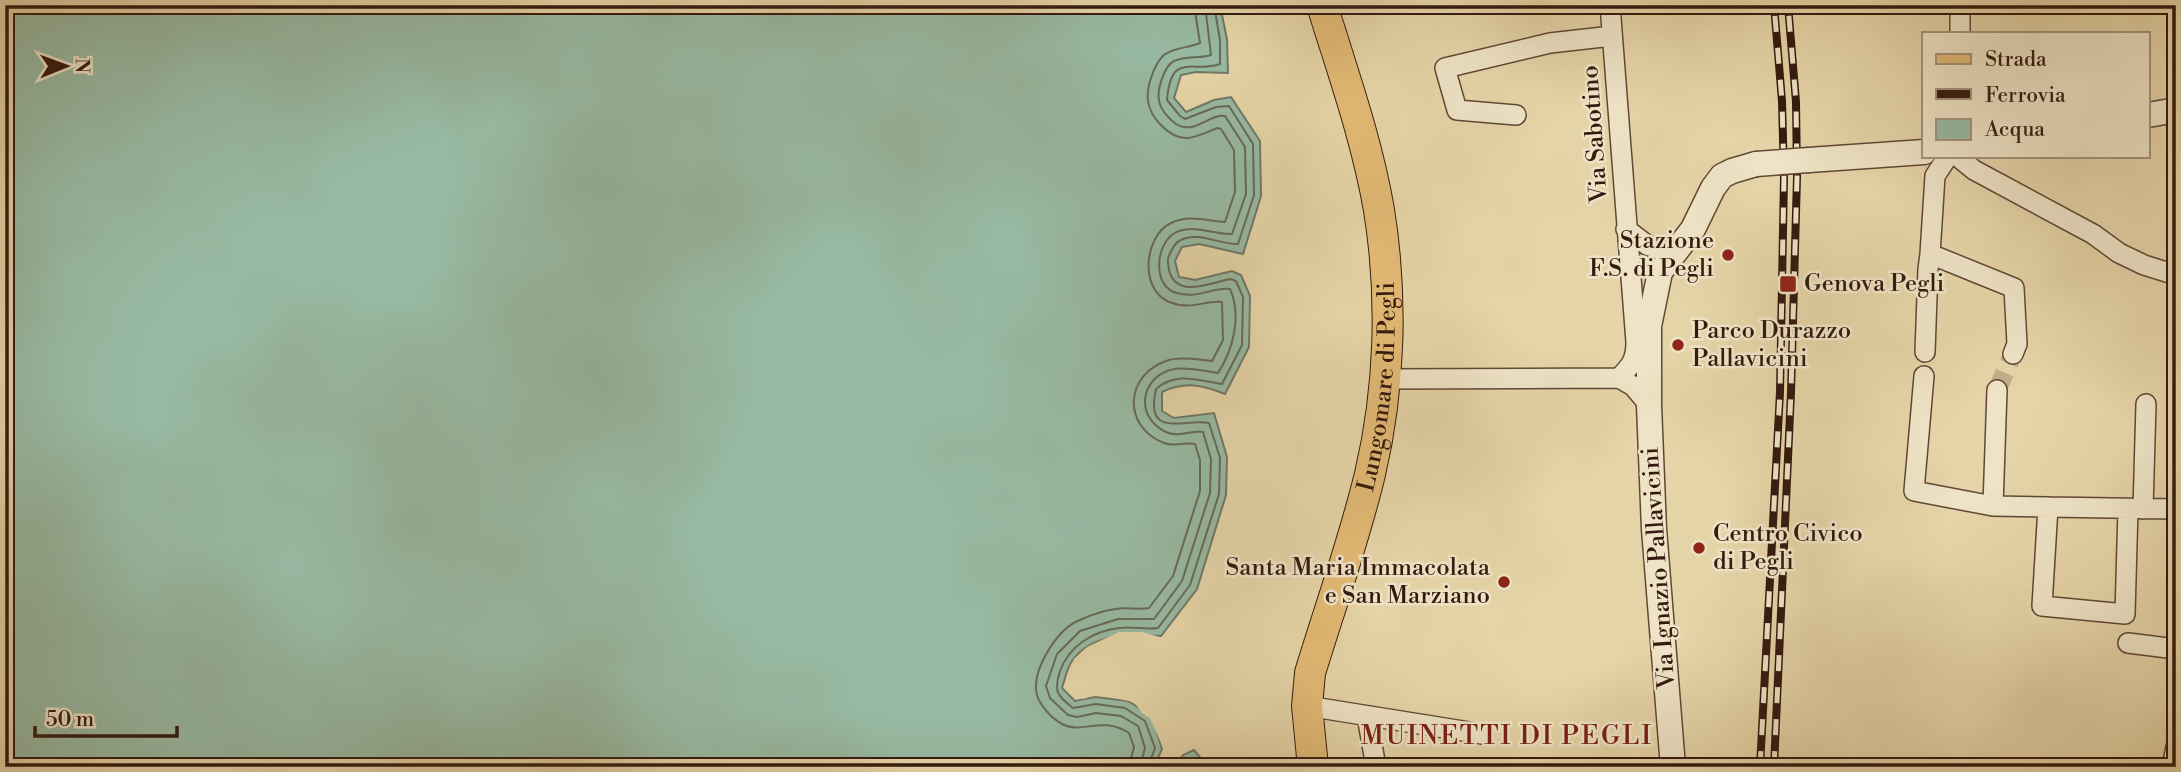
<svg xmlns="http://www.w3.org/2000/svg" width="2181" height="772" font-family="'Libre Bodoni',serif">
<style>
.water{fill:#97b9a2;stroke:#6f7967;stroke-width:2}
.pier{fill:#e5d4a7}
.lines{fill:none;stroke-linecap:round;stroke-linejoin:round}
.shore{stroke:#666a58;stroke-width:2}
.minor-tunnel{stroke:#c2af89;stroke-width:19;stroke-dasharray:19 10;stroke-linecap:butt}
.minor-casing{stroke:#604835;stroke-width:22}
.tertiary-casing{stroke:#604835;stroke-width:27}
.primary-casing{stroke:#341a0f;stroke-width:32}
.minor{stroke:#eee3c6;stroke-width:19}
.tertiary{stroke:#eee3c6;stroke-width:24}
.primary{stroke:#e2ba74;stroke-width:30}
.rail-casing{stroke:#341a0f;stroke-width:8}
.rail{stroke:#eee3c6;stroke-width:5;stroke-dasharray:16;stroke-linecap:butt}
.tertiary-bridge-casing{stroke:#604835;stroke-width:27;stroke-linecap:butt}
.tertiary-bridge{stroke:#eee3c6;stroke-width:24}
.poi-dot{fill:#8f2418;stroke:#eee3c6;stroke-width:2.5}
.labels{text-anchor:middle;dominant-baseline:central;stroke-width:5;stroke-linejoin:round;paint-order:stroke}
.street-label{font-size:24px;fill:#341a0f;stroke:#eee3c6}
.poi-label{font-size:24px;fill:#341a0f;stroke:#eee3c6;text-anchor:start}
.neighbourhood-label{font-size:26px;letter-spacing:2px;fill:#7a1f14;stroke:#eee3c6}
</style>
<rect width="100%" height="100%" fill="#e5d4a7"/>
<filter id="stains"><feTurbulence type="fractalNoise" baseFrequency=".00286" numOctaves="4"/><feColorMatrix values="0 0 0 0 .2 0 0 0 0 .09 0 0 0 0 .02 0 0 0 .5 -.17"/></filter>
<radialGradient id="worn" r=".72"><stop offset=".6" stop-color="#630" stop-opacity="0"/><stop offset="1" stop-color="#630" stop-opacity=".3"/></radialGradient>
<path class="water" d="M5,5h1215l7,34 1,34 -32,-1 -15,3 -7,23 12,14 28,-12 17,-3 29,44 1,55 -18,58 -44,-10 -17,3 -7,14 4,16 16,3 37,-9 9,4 9,21 -1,51 -24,47c-23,-9 -40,-13 -63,-2v19l12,7 40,-5 13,44 -1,38 -29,94 -36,47c-32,-1 -68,-4 -89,25 -5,7 -7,18 -10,27l13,13 20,-4 33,4 24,15 10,33 -8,18h-1149z
M1194,750l10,12v5h-30l9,-12z"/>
<path class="pier" d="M1119,632h23l21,6h-42l-31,9 -16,17 -6,17 6,-22 13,-12z
M1095,693l34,5 25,16 12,34 -1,4 -15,-34 -8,-5 -8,-11 -30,-6 -12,-1 -8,4 -6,-2z"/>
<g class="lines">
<path class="shore" d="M1129,767l5,-20 -5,-14c-28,-18 -47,2 -67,-9 -11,-6 -25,-21 -26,-34 -2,-23 22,-62 44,-70 11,-5 25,-10 36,-11 11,-2 22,1 33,-1l24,-32 27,-85v-31l-5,-16c-10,-2 -21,3 -31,-1 -43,-17 -39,-70 5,-83 13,-4 30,0 43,1l11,-21 -1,-38c-18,-2 -30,9 -53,0 -30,-13 -25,-66 2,-79 18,-9 36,-2 54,-1l10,-30 -1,-42 -13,-21 -4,-1c-10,4 -21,10 -31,10 -17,0 -36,-21 -38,-37 -2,-13 6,-37 16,-46 10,-8 25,-7 36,-12l-6,-38
M1140,767l5,-19 -7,-22 -17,-10 -25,-3 -19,4 -9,-2 -18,-17 -4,-12 11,-32 23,-23 38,-12h36l28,-38 28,-88 1,-34 -8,-27c-12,-2 -26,6 -37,0 -32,-15 -26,-56 8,-63 13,-2 31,2 44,4 15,-23 24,-57 12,-84 -18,-2 -31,10 -53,4 -26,-6 -22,-54 2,-62 19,-6 35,4 53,3l14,-40 -1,-47 -20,-31c-14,-2 -27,14 -41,11 -10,-1 -24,-17 -25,-27 -2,-10 5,-34 15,-39 12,-6 26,-2 37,-6l-6,-50
M1148,767l7,-19 -10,-27 -20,-13 -29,-4 -23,4c-17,-13 -19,-17 -13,-37 9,-25 33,-40 59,-43 13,-2 27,2 39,0l32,-43 29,-91 1,-36 -11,-35c-24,-5 -65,17 -53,-34 21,-18 43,-8 66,-5l20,-39 1,-48 -7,-16 -6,-2c-20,4 -54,20 -61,-9 0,-3 -2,-8 -1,-11 1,-5 7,-16 11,-18 18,-11 41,4 59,3l16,-49 -1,-51 -24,-38 -13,1 -31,12 -5,-3 -13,-16c4,-50 26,-26 53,-36v-24l-6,-35"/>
<path class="minor-tunnel" d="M1997,390l16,-36"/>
<g class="minor-casing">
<path id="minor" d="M1610,5l26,337c0,18 -5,24 -17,36
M1960,33v-28
M1516,115l-59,-5 -12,-42 105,-25 62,-7
M1948,156l-13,20 -5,78 84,34 3,56 -4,10
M1957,156l17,14 119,64 26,19 25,12 32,10
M1626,229l21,16 28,10
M1925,352l3,-83 2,-15
M1924,376l-10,115 79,15 183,3
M1385,379l234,-1 14,8 16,19
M1993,506l4,-116
M2048,507l-6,99 83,8 3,-105
M2143,509l3,-105
M2128,643l48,6
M1307,706l175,28
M1367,716l9,51
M2172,767l4,-20"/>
</g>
<g class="tertiary-casing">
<path id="tertiary" d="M2148,115l28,-5
M1809,160l115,-8
M1673,767l-19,-238 -5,-124v-79l11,-54 33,-43 20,-41 9,-12 10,-5 24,-7"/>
</g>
<g class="primary-casing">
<g id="primary">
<path id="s1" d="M1313,767l-6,-61 3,-33c20,-66 44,-132 60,-199 20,-85 23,-177 9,-264 -12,-70 -36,-137 -57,-205"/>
</g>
</g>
<use href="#minor" class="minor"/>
<use href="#tertiary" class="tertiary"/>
<use href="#primary" class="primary"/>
<g class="rail-casing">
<path id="rail" d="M1760,767l20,-375 4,-215 -2,-76 -8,-96
M1774,767l17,-375 6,-215 -1,-75 -8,-97"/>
</g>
<use href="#rail" class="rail"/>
<g class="tertiary-bridge-casing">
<path id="tertiary-bridge" d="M1756,164l53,-4"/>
</g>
<use href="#tertiary-bridge" class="tertiary-bridge"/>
</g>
<g class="poi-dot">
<circle cx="1728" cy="255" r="7"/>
<rect x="1779" y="275" width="18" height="18" rx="3.5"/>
<circle cx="1678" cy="345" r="7"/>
<circle cx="1699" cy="548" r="7"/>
<circle cx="1504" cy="582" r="7"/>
</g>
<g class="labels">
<g class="street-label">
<text transform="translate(1595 134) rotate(-94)">Via Sabotino</text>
<text stroke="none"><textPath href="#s1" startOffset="390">Lungomare di Pegli</textPath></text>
<text transform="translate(1659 568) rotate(-94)">Via Ignazio Pallavicini</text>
</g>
<g class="poi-label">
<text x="1714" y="241" text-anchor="end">Stazione<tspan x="1714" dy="28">F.S. di Pegli</tspan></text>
<text x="1804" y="284">Genova Pegli</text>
<text x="1692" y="331">Parco Durazzo<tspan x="1692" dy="28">Pallavicini</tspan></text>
<text x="1713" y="534">Centro Civico<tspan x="1713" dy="28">di Pegli</tspan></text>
<text x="1490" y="568" text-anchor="end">Santa Maria Immacolata<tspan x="1490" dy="28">e San Marziano</tspan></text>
</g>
<g class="neighbourhood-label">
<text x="1507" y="736">MUINETTI DI PEGLI</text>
</g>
</g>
<rect width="2181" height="772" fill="none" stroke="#e5d4a7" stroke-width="28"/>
<rect x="7" y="7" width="2167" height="758" fill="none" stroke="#341a0f" stroke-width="3.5"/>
<rect x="14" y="14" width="2153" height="744" fill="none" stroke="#341a0f" stroke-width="2"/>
<rect x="1922" y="32" width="228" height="126" fill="#eee3c6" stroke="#a4937d" stroke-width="2"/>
<rect x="1936" y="54" width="35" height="10" fill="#e2ba74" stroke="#a4937d" stroke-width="2"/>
<text x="1985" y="66" font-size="21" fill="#341a0f">Strada</text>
<rect x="1936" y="89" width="35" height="10" fill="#341a0f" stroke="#a4937d" stroke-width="2"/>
<text x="1985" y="102" font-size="21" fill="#341a0f">Ferrovia</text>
<rect x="1936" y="119" width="35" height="21" fill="#97b9a2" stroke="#a4937d" stroke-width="2"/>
<text x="1985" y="136" font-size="21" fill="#341a0f">Acqua</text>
<g transform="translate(66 66) rotate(89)" stroke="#eee3c6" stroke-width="5" paint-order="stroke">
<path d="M0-5L12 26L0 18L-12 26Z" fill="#341a0f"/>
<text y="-10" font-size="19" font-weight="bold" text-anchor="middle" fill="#341a0f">N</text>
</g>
<path d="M35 726v10h142v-10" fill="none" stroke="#341a0f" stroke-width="3.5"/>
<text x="46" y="726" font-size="21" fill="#341a0f" stroke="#eee3c6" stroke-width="5" paint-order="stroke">50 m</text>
<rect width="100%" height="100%" filter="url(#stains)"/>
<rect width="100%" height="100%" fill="url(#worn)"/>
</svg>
